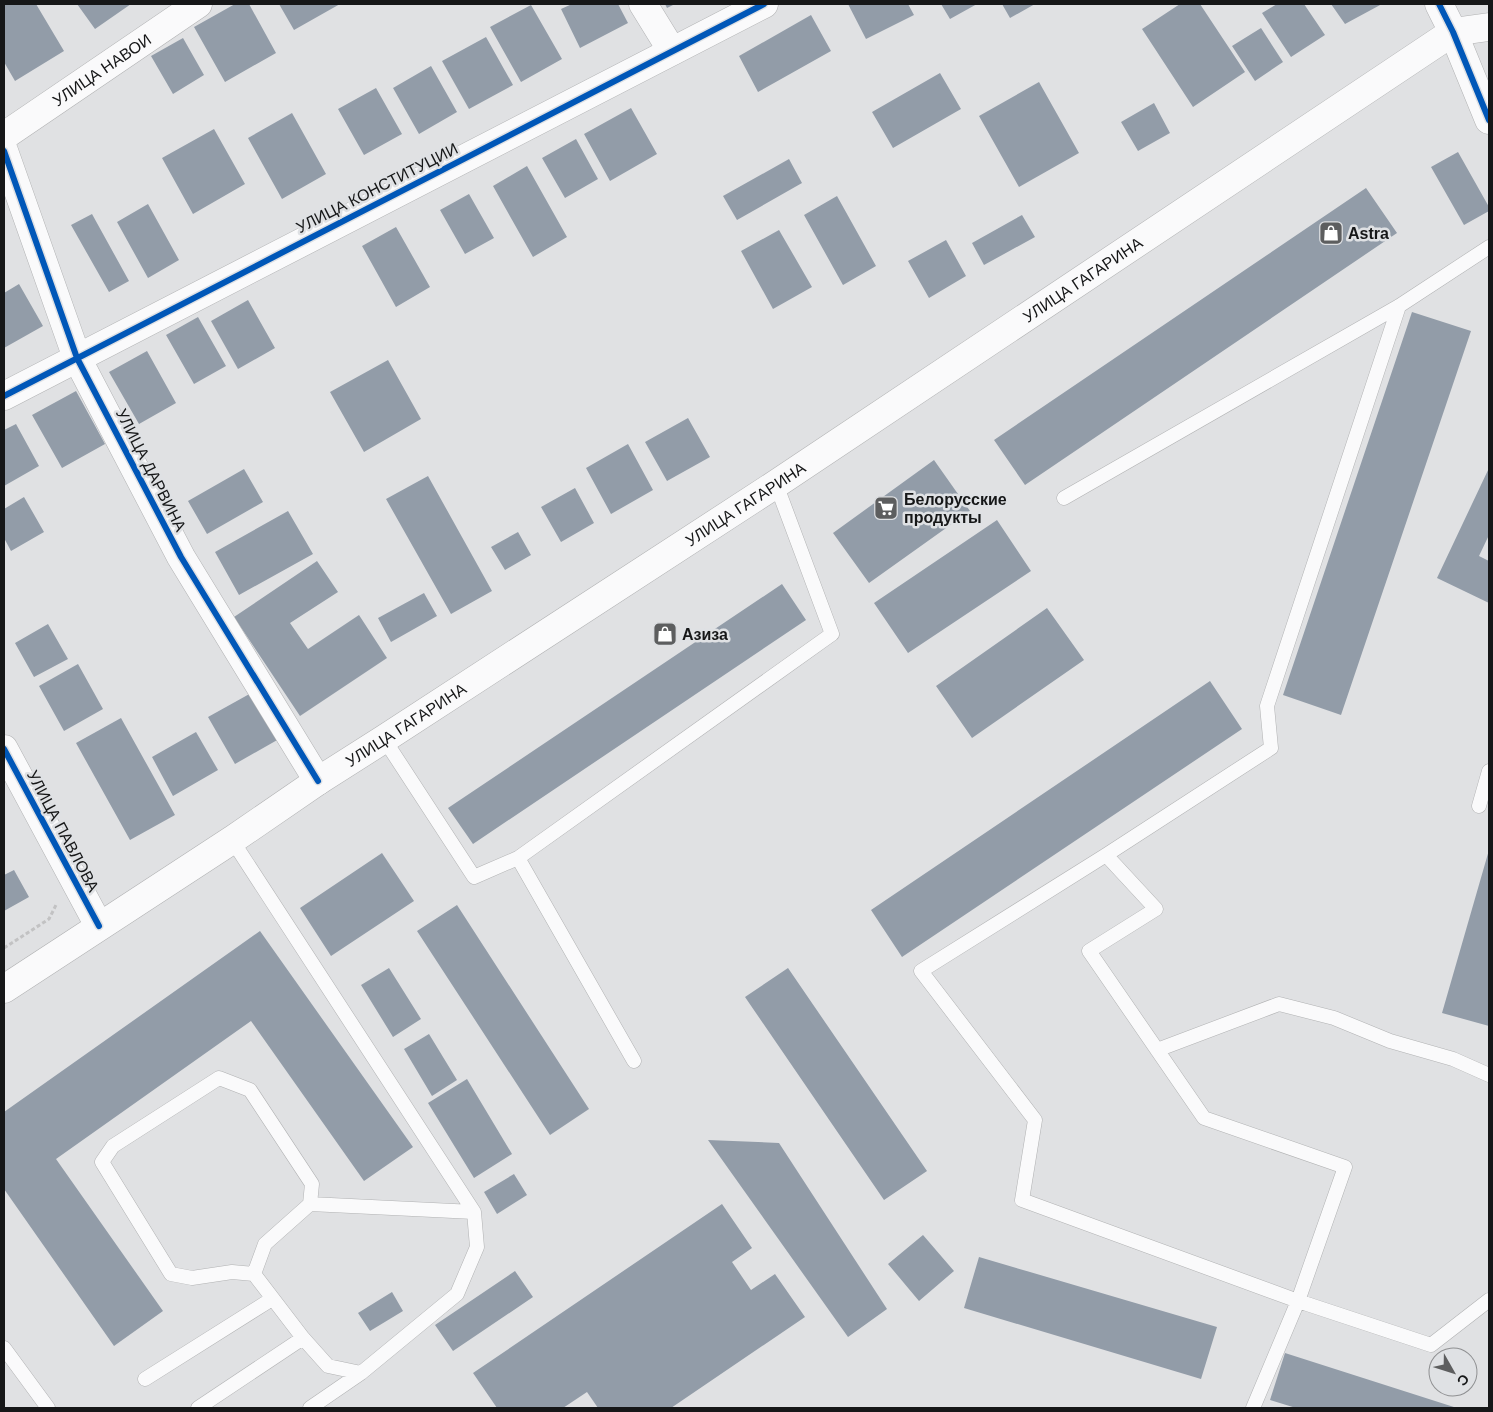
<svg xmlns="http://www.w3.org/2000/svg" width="1493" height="1412" font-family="Helvetica,sans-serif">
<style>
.building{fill:#929ca8}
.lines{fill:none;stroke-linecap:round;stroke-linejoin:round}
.service-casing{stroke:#b1b2b3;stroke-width:15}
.minor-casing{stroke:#b1b2b3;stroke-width:29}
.tertiary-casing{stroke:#b1b2b3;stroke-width:29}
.secondary-casing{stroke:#b1b2b3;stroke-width:29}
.path{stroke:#c2c2c3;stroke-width:3;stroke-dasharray:4 2.5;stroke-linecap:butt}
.service{stroke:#fafafb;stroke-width:14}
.minor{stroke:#fafafb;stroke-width:28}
.tertiary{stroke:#fafafb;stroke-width:28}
.secondary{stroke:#fafafb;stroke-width:28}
.cycleway-casing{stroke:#dfe1e4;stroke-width:9}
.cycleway{stroke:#0057b8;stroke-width:6}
.labels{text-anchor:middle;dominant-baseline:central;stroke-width:5;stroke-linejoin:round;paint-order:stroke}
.street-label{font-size:16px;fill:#161718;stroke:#dfe1e4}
.poi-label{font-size:16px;font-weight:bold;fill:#161718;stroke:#dfe1e4;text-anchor:start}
</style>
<rect width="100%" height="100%" fill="#e0e1e3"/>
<path class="building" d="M4,4h32l28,47 -49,30 -11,-19z
M77,4h54l-36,25z
M235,4h14l27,49 -51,29 -31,-55z
M279,4h61l-46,26z
M572,4h46l10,19 -48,25 -19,-39z
M665,4h10l-8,4z
M848,4h60l6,11 -48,24z
M941,4h36l-27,15z
M1002,4h33l-25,14z
M1180,4h20l45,68 -52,35 -51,-78z
M1277,4h27l21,31 -34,22 -29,-44z
M1331,4h51l-37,20z
M531,5l31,54 -41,23 -31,-55z
M811,15l20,36 -73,41 -19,-36z
M1261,28l22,34 -28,19 -23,-35z
M486,37l27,48 -44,24 -27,-48z
M183,38l21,37 -31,19 -22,-38z
M431,66l26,46 -38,22 -26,-46z
M940,73l21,36 -68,39 -21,-36z
M1039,82l40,71 -60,34 -40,-71z
M376,88l26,46 -38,21 -26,-46z
M1154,103l16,30 -32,18 -17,-29z
M631,108l26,46 -47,27 -26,-47z
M292,113l34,61 -44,25 -34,-61z
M214,129l31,55 -52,30 -31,-56z
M576,139l22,40 -33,19 -23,-40z
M1458,152l31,55v4l-25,14 -33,-58z
M789,159l13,24 -65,37 -14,-24z
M527,166l40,71 -34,20 -40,-71z
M1366,188l31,45 -372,252 -31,-45z
M469,194l25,44 -29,16 -25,-44z
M837,196l39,70 -33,19 -39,-70z
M148,204l31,56 -31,18 -31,-56z
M92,214l37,67 -20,11 -38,-67z
M1022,215l13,22 -51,28 -12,-22z
M396,227l34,60 -34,20 -34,-61z
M779,230l33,57 -39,22 -32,-58z
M946,240l20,36 -37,22 -21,-37z
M19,284l24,42 -39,22v-55z
M248,300l27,48 -37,21 -27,-48z
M1412,312l59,19 -130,384 -58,-20z
M198,317l28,49 -32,18 -28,-49z
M147,351l29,52 -37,21 -30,-52z
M388,360l33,59 -57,33 -34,-60z
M76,391l29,53 -43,24 -30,-53z
M688,418l22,39 -43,24 -22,-39z
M16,424l23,42 -35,20v-56z
M628,444l25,46 -42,24 -25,-46z
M934,460l36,51 -101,72 -36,-50z
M1489,468v67l-10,21 10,5v42l-52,-25z
M244,469l19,33 -56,32 -19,-33z
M428,476l64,115 -41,23 -65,-115z
M575,488l19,35 -33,19 -20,-35z
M24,497l20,35 -33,19 -7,-13v-29z
M288,511l25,43 -74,41 -24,-43z
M997,520l34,51 -123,82 -34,-50z
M518,532l13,23 -26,15 -14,-23z
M317,561l21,31 -48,31 18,26 51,-34 28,43 -87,58 -66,-99z
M782,584l24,36 -333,224 -25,-36z
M424,593l13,23 -46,26 -13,-24z
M1047,608l37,52 -112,78 -36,-52z
M48,624l20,35 -34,18 -19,-34z
M78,664l25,45 -39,22 -25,-45z
M1210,681l32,48 -340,228 -31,-47z
M253,692l26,47 -44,25 -27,-47z
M121,718l54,97 -45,25 -54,-97z
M196,732l22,38 -45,26 -21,-39z
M1489,850v176l-47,-13z
M382,853l32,48 -83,55 -31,-48z
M14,870l15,27 -25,14v-36z
M457,905l132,204 -39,26 -133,-204z
M260,931l153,216 -49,34 -113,-160 -195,138 107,152 -49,35 -110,-157v-77z
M389,968l32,51 -28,18 -32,-52z
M788,968l139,203 -43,29 -139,-203z
M429,1034l28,46 -25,16 -28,-47z
M467,1079l45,75 -38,24 -46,-75z
M708,1140l71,3 108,166 -39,28z
M514,1174l13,21 -30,19 -13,-22z
M722,1204l30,44 -20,14 19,28 24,-16 30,43 -134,91h-73l-11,-16 -24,16h-66l-24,-35z
M923,1235l31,36 -35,30 -31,-37z
M979,1257l238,70 -16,52 -237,-71z
M515,1271l18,26 -80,54 -18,-26z
M392,1292l11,19 -33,20 -12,-18z
M1285,1353l172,55h-161l-26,-8z"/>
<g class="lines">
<g class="service-casing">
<path id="service" d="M1399,306l-132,400 4,42 -165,107 -185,116 114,149 -13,80 276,101 133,44 58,-45
M1064,498l335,-192 90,-59
M384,739l90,138 44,-19 116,203
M1479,806l10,-35
M232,840l242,372 3,35 -20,47 -96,79 -51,35
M1106,855l50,54 -67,42 115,167 141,49 -47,134 -45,107
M518,858l314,-224 -56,-150
M1157,1050l122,-46 55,14 56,23 63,18 36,16
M310,1204l164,8
M254,1274l11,-30 45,-40 2,-20 -62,-94 -31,-12 -106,68 -11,16 69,112 21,4 40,-6 22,2 49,64 25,28 33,7
M4,1348l44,60
M145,1379l127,-80
M198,1408l105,-70"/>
</g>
<g class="minor-casing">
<g id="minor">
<path d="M643,4l29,47"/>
<path d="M1439,4l14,28 36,88"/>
<path id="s1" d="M4,136l194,-132"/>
<path d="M4,151l73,207 104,199 137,224"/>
<path d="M4,396l760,-392"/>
</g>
</g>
<g class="tertiary-casing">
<path id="tertiary" d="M4,749l95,177"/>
</g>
<g class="secondary-casing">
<g id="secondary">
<path id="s2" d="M4,989l228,-149 86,-59 66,-42 392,-255 677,-452 36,-5"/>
</g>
</g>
<path class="path" d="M4,948l45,-29 7,-14"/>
<use href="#service" class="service"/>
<use href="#minor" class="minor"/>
<use href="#tertiary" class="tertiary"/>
<use href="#secondary" class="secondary"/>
<g class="cycleway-casing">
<path id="cycleway" d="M1439,4l14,28 36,88
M4,151l73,207 104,199 137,224
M4,396l760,-392
M4,749l95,177"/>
</g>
<use href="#cycleway" class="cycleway"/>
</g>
<defs>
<g id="shop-square" transform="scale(1.25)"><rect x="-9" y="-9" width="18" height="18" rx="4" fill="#5d5e5f" stroke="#dfe1e4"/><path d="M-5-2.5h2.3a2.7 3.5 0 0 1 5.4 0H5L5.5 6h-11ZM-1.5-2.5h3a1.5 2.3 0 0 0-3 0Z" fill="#fff"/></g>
<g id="supermarket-square" transform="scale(1.25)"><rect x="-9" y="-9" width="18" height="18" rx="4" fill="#5d5e5f" stroke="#dfe1e4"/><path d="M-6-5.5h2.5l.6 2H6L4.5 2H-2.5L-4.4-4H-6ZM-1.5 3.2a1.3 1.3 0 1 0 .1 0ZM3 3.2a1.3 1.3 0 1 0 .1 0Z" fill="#fff"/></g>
</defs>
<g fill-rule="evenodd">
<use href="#shop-square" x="1331" y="233"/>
<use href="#supermarket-square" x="886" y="508"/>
<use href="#shop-square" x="665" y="634"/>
</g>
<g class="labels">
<g class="street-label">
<text stroke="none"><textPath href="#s1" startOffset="118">УЛИЦА НАВОИ</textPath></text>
<text transform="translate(377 188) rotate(-27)">УЛИЦА КОНСТИТУЦИИ</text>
<text stroke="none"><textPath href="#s2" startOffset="1291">УЛИЦА ГАГАРИНА</textPath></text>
<text transform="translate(151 470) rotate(63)">УЛИЦА ДАРВИНА</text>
<text stroke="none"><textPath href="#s2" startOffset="886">УЛИЦА ГАГАРИНА</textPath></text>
<text stroke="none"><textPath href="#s2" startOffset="481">УЛИЦА ГАГАРИНА</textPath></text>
<text transform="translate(63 831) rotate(62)">УЛИЦА ПАВЛОВА</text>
</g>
<g class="poi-label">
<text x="1348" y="233">Astra</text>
<text x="904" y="499">Белорусские<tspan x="904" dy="18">продукты</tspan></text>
<text x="682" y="634">Азиза</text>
</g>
</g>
<rect width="1493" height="1412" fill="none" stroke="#161718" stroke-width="10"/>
<g transform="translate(1453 1372) rotate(129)"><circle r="24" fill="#dfe1e4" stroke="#8f9092"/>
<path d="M0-4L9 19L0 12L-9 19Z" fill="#5d5e5f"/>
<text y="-8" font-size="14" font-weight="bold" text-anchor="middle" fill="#161718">С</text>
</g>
</svg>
